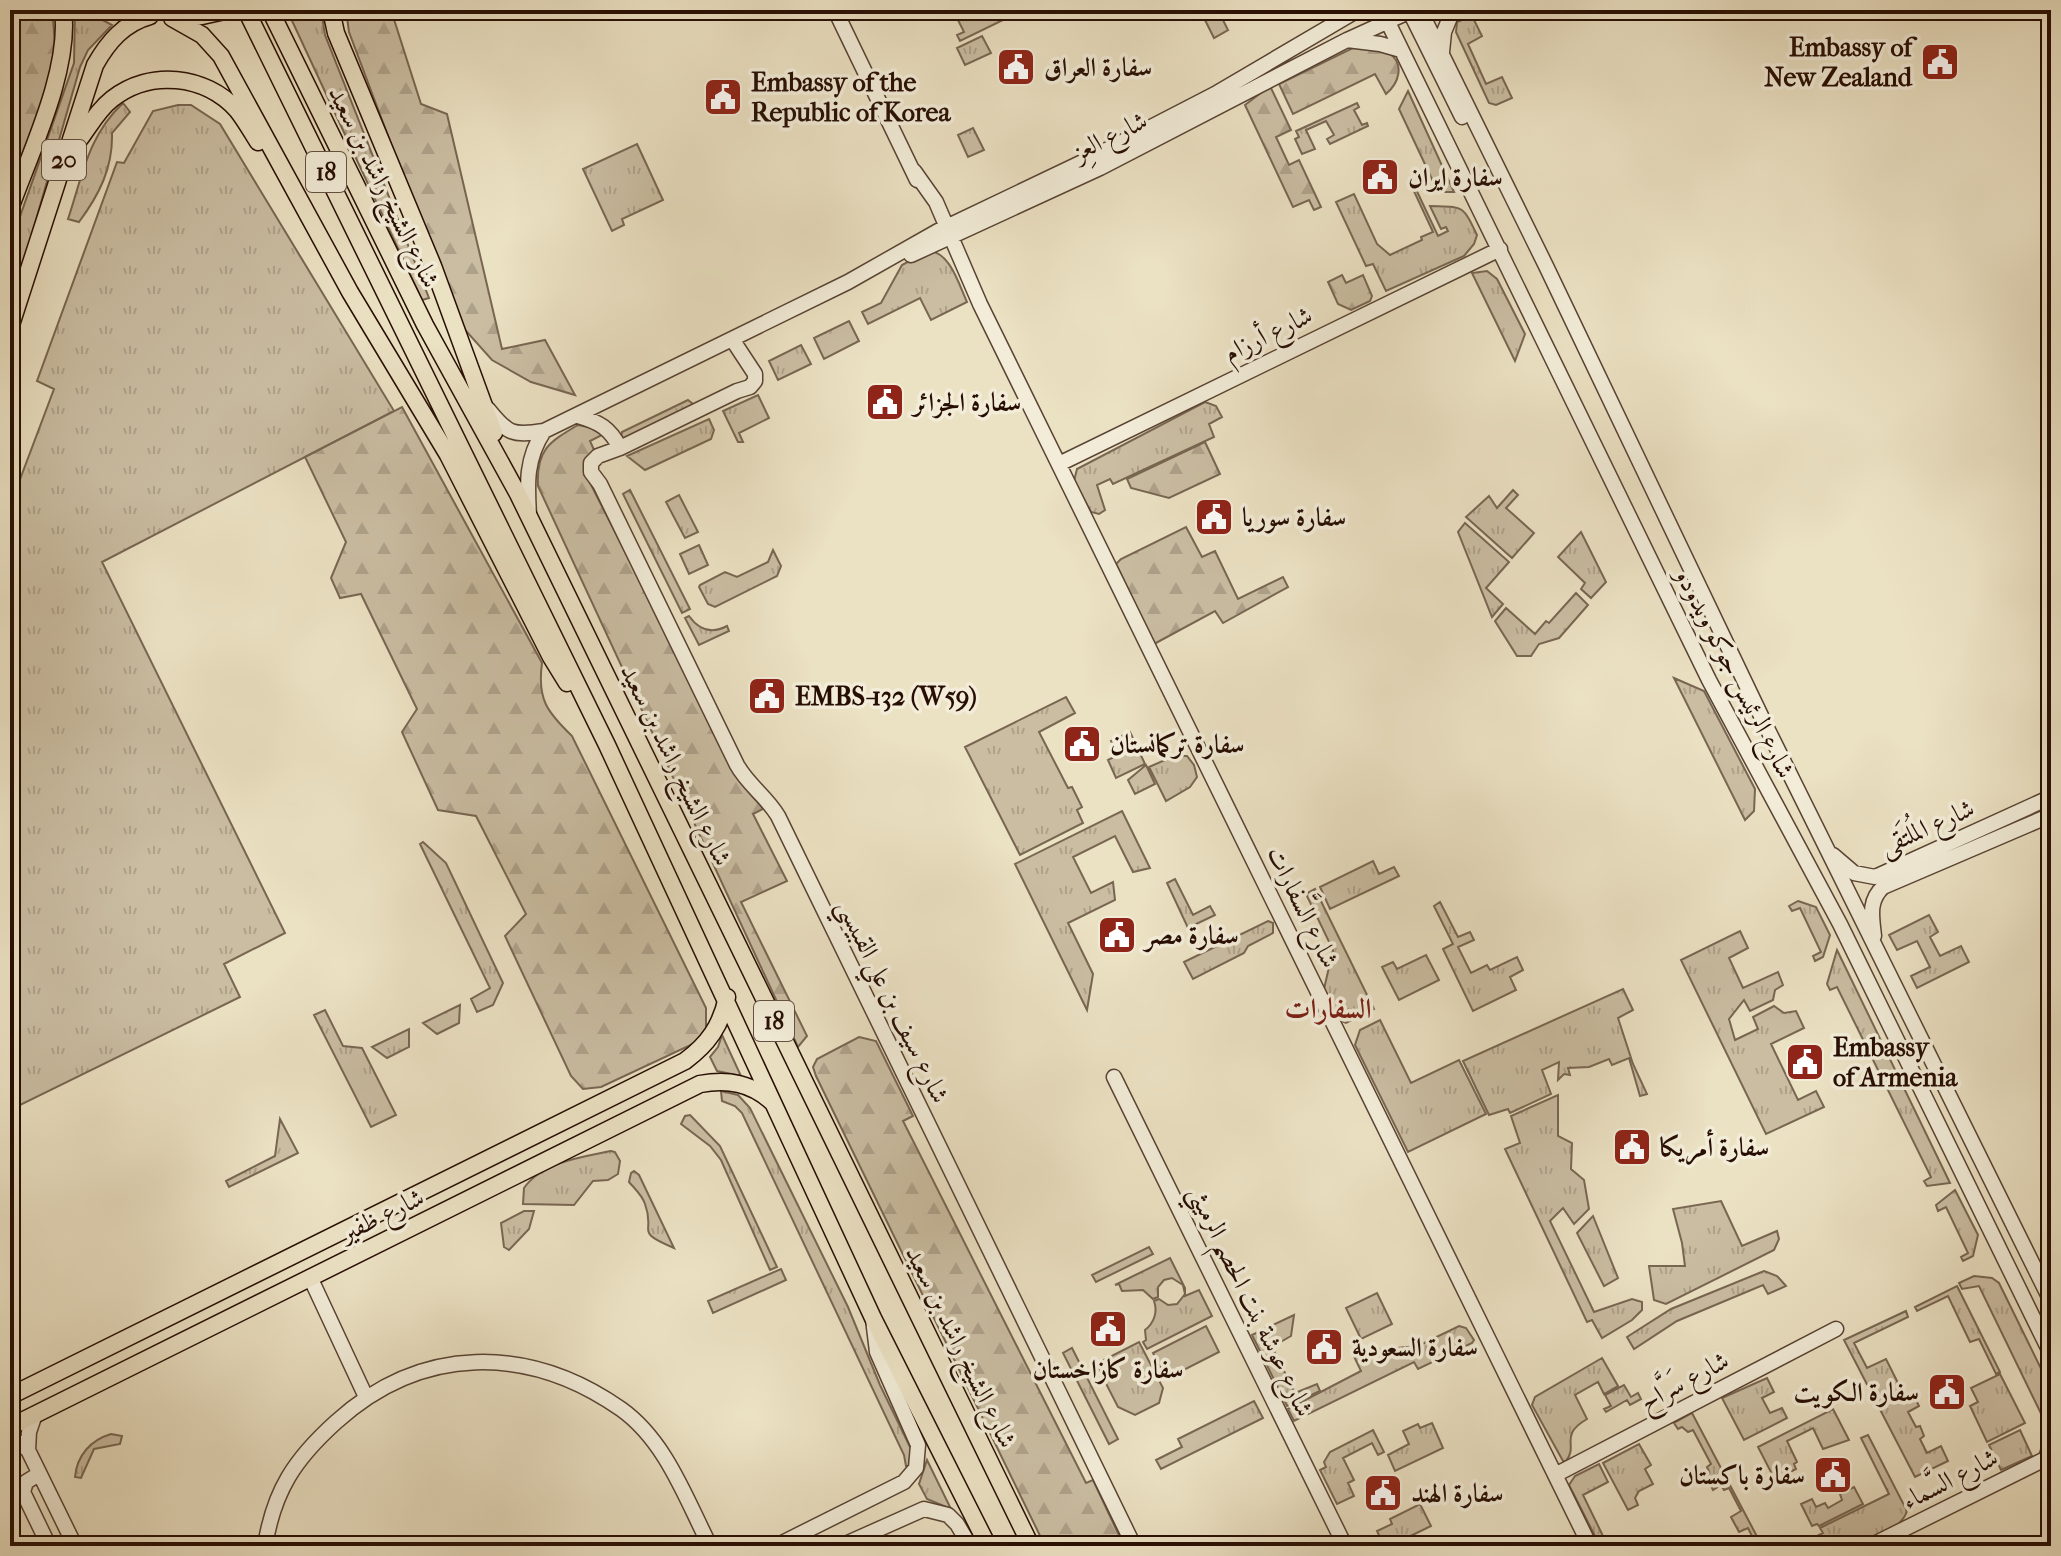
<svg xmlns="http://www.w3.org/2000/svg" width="2061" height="1556" font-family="'IM FELL French Canon',Amiri,serif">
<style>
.grass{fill:url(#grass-tufts);stroke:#786652;stroke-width:2}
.forest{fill:url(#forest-firs);stroke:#786652;stroke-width:2}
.pitch{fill:#cabda2;stroke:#786652;stroke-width:2}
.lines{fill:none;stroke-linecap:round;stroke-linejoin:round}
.minor-casing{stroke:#584333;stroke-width:17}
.major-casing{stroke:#270e03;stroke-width:19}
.minor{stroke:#f2ecd8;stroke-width:14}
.major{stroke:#ebe1c3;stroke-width:16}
.labels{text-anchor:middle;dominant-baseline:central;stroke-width:7;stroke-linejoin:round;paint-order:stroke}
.shield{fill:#f2ecd8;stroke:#645143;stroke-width:2}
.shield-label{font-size:24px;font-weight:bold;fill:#270e03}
.poi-label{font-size:26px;font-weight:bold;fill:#270e03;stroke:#f2ecd8;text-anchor:start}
.street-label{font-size:26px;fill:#270e03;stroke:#f2ecd8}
.neighbourhood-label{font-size:28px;font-weight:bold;fill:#7a1f14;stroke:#f2ecd8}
</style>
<defs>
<pattern id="grass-tufts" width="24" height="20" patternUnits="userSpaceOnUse" patternTransform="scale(2)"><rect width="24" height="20" fill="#cabda2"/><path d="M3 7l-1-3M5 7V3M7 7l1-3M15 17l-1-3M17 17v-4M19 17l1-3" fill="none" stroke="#aea18a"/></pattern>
<pattern id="forest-firs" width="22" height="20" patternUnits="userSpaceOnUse" patternTransform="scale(2)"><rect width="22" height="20" fill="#cabda2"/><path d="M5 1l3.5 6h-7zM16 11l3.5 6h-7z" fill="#aea18a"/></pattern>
</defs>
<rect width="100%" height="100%" fill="#ebe1c3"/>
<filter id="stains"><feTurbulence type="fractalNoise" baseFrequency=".0025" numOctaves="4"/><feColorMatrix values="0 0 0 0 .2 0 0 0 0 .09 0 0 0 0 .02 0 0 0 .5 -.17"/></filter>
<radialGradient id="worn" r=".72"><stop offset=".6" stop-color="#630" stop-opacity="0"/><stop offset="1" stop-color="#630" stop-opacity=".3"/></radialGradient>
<path class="grass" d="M75,10h9l28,15 -24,25 -8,17 -70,243v-65l64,-182z
M287,10h34l4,25 104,263 -7,2z
M953,10h45l5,10 -43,21 -3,-6 7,-3z
M1200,10h18l10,20 -14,8z
M1472,16l10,20 -14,8 18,40 16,-7 10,21 -16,7 -7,-2 -33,-71 1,-10z
M982,36l9,17 -26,12 -8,-17z
M1408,91l46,101h-16l-39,-83z
M123,103l7,9 -18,21c1,35 -13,62 -33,89l-11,-3c15,-45 20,-83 55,-116z
M1357,103l2,4 -5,3 8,15 5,-2 1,3 -38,18 -3,-5 7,-4 -8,-14 -20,9 9,19 -13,5 -7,-15 4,-2 -3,-6z
M178,105h13l29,19 174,287 -292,151 183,371 -61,31 16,33 -230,113v-604l44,-117 -17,-8 80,-219 7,1 29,-52z
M973,128l11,22 -16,7 -10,-22z
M637,144l26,56 -41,19 2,6 -12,6 -29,-62z
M1414,185l24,51 10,-5 -2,-4 -5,2 -11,-23c34,1 32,-2 47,29l-3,9 -10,12 -78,35 -13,-27 -7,2 -30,-64 18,-8 23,50 13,11 32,-15 -1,-3 12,-5 -21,-45z
M928,251c22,0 31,34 39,51l-36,18 -11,-22 -52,26 -6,-12 19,-9 21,-38z
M1487,271l10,8 28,55 -10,27 -43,-88z
M849,321l10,20 -35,18 -10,-21z
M801,345l10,19 -33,16 -9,-19z
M758,395l11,23 -30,15 4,9h-5l-15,-31z
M688,400l18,14 -81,39 -5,-11 2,-10z
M1205,402l11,4 6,11 -13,7 5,13 -101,47 -3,-5 -13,6 8,25 -6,4 -8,-2 -17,-31 3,-12z
M709,419l5,11 -3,9 -66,31 -18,-14z
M630,490l60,119 -8,4 -59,-119z
M1513,490l5,5 -12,13 28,25 -22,25 -46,-41 23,-21 8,12z
M679,495l19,37 -13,6 -19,-36z
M1465,523l44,39 -23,26 17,16 -11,13 -34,-85z
M1581,532l25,50 -15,16 -10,-9 4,-6 -27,-26z
M699,545l9,20 -19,9 -9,-20z
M773,550l8,16 -4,10 -62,31 -7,-3 -9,-17 1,-2 25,-13 12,5 31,-15z
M1576,593l12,12 -29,33 -20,6 -8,12h-14l-22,-35 11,-13 29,26 11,-13 3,2z
M689,616c10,14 23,18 38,10l2,5 -30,14 -14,-27z
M1674,678l30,13 51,98 -1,22 -9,9z
M1066,697l9,16 -36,19 29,56 4,-1 10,20 -5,3 6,13 -63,32 -55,-108z
M1130,732l15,32 -29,14 -8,-18 27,-14 -4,-7 -17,8 -3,-6z
M1174,756h13l7,9 3,12 -7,10 -24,14 -17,-34z
M1146,765l9,19 -20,10 -7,-14z
M1122,811l28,57 -17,4 -18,-36 -42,21 18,36 22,-11 2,18 -47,23 25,51 -6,36 -72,-146z
M423,842l23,21 57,120 -10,22 -16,7 -6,-13 19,-11 -70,-144z
M1373,861l6,13 15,-7 5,9 -69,33 -10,-22z
M1175,879l18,36 17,-9 5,9 -27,13 -21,-45z
M1315,889l59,120 -28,14 -7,-3 -15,-31 9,-39 -27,-56z
M1798,901l18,6 14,28 -7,22 -8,4 -2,-5 8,-4 -21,-44 -8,3 -3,-5z
M1440,902l18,35 12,-5 4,8 -16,7 13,26 16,-8 3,5 27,-13 6,13 -13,7 6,13 -43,21 -30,-62 10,-5 -19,-38z
M1929,915l9,17 -8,5 10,19 21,-10 8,16 -52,26 -6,-12 19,-9 -13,-26 -20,9 -8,-15z
M1268,921l5,2v10l-25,13 -4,7 -51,26 -9,-17z
M1740,931l8,17 -19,10 14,30 35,-16 5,13 -8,5 -2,10 -23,11 -6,-11 -15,19 6,21 23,-11 -5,-12 21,-11 10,7 12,-2 8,17 -33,16 27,56 18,-9 8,16 -58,27 -85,-174z
M1837,950l113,233 -23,3 -3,-5 7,-4 -94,-190 -7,3 -3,-6z
M1426,955l13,25 -40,20 -17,-33 11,-5 4,7z
M1623,989l10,21 -15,8 15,46 14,30 -7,2 -11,-38 -17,7 -3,-6 -20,8 -21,1 2,7 -6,-1 -6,6 1,-18 -17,8 9,24 -41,19 -2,-4 -19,6 -26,-54z
M460,1005l-1,18 -22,11 -14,-11z
M325,1010l18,36 19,2 34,67 -25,12 -57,-112z
M1380,1020l31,63 48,-23 27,54 -78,38 -53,-107 5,-15z
M409,1029v18l-22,11 -15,-11z
M722,1035l19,41 -24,-5 -7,-14 8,-10z
M721,1091l17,4 12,13 98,199 32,78 31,64 -2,17h-3l-2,-11 -162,-342 -7,-7 -13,-5z
M1558,1095v41l14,7 -1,26 13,11 5,29 -15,15 -11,-16 -13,13 44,91 38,-13 10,3v8l-10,10 -30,18 -10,-18 -5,2 -82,-173 15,-6 -9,-27z
M690,1115l30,31 57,121 -7,3 -49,-110 -11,-14 -29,-22 4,-8z
M280,1119l18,34 -69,34 -3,-6 49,-25z
M611,1151l4,1 5,9 -2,13 -10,6 -15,1 -19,24 -51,-1 1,-16c18,-26 58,-31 87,-37z
M634,1171l5,4 35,73c-41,-17 -18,-15 -29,-44 -3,-9 -10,-15 -16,-22l2,-9z
M1955,1190l23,45 -5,21 -10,5 -2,-4 7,-4 -22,-46 -8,4 -2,-6z
M1721,1201l21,45 35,-15 2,8 -5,11 -108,54 -12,-4 -5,-34h36l-3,-23 -9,-34z
M524,1211h10l-5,18 -20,21 -5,-3 -3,-24z
M1593,1216l25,62 -14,8 -27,-53z
M1149,1247l4,7 -57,28 -4,-7z
M1170,1258l15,30v8l14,-6 13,26 -65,33 -4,-7 3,-2 -1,-10c9,-7 13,-18 9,-29l5,-2 9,6 9,-1 8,-10 -2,-9 -11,-7 -8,2 -6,7v10l-5,2 -10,-9 -21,1 -3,-7 -4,1z
M781,1269l5,11 -73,33 -5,-12z
M1764,1271l13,5 9,10 -18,8 -5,-9 -86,36 -43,28 -7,-12 44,-28z
M1974,1276l18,2 7,5 52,106v57l-11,6 8,-24 -69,-142 -17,3 -3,-6z
M1957,1286l43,86 -4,2 -17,-35 -9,3 -22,-46 -31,15 -2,-4z
M1377,1293l15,31 -31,15 -15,-31z
M1906,1311l2,6 -54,26 13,25 19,-9 20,40 8,-3 5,10 -11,6 8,15 4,-1 4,10 -4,3 7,14 14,-7 7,15 -33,16 -71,-137z
M1294,1315l-3,21 -19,11 23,46 22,-9 3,7 -33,15 -35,-71z
M1459,1326l7,2 8,12 -2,3 -54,26 -4,-7 -120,59 -6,-12 73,-38 -9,-19 66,-6z
M1139,1342l24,46 -4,15 -24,12 -17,-8 -22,-43z
M1072,1348l46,91 -9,5 -46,-91z
M1602,1358l16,28 -14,8 -6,-12 -23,13 12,24c-29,17 -8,26 -21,42h-3l-31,-56 3,-8z
M2000,1374l25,49 -38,19 -17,-36 8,-4 -7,-14z
M1767,1378l7,14 -12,6 8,15 12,-5 5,10 -43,22 -22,-42z
M1624,1385l7,12 7,-4 3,6 -11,6 -3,-5 -21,12 -2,-3 7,-3 -6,-11z
M1254,1401l9,17 -102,51 -5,-9 26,-13 -4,-8z
M1833,1409l16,31 -26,9 -10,-21 -26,13 10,21 -3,2 2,5 -21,11 -17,-33z
M1692,1413l70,133h-5l-9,-18 -9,4 -8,-15 10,-6 -12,-23 -5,2 -3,-5 -8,5 -6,-12 2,-6 -2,-5 4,-3 -18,-34 -5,2 -6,-5 -4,2 -4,-6z
M1432,1423l11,25 -48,23 -7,-16 21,-11 -6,-13 15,-7 2,4z
M1373,1430l11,22 -6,3 -6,-12 -29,15 11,22 -6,3 6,13 -17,8 -17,-34 6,-3 -2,-5 6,-10z
M2020,1430l12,26 -31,14 -12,-25z
M111,1434l11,2 -2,8 -26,5 -13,29 -6,-1c2,-22 16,-37 36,-43z
M1868,1435l39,76c-5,16 -34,33 -52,35 -10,1 -22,0 -33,0l-5,-10 6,-3 -3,-5 69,-34 -28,-56z
M1639,1444l12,21 -6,4 8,15 -14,7 -4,7 3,7 -10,5 -25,-47z
M927,1460l24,49 -24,-10 -8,-15z
M1599,1464l9,18 -25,13 21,43h-8l-27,-53 6,-9z
M1854,1487l9,17 -44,22 -2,-2 -5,2 -11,-22 11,-5 4,8 9,-4 3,5 14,-8 -2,-6z
M1420,1504l11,22 -41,20h-10l3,-2 -6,-13 15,-7 -2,-5z"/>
<path class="forest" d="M10,10h42c2,19 4,38 1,57 -8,40 -28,80 -43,118v-111l10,-23 -10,-23z
M346,10h45l30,94 26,10 55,235 43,-9 30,55 -44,-13 -39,-22 -34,-38 -109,-290z
M1363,43c8,3 19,5 26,10 16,11 10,30 -3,41l-11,-20 -82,40 -14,-30z
M1270,86l21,44 -15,7 13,28 10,-5 22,47 -7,3 -5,-10 -16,7 -48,-102z
M1342,275l4,8 17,-8 9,21 -2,5 -19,9 -13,-6 -10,-22z
M402,407l140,256c-5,36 5,49 30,73l134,272v20l-11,15 -94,44 -18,2 -12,-13 -66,-140 21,-22 -50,-98 -38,-6 -36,-78 15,-23 -56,-115 -21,4 -9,-20 15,-36 -41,-85z
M578,425l16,3 10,6 -14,7 5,11 -10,7 -1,12 110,216 69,122 -10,5 34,67 -46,21 66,134 -9,11 -260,-561c-2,-36 11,-44 40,-61z
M1205,442l15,32 -51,24 -38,-10 -4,-9z
M1186,527l16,30 13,-6 23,48 45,-22 5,10 -65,36 -8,-12 -61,33 -38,-80 5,-5z
M859,1037l17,4 37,75 -10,5 183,362 7,-3 31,66h-79l-229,-470 -3,-9 4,-8z"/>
<path class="pitch" d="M1206,1326l13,26 -53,27 -13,-26z"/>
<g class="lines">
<g class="minor-casing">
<path id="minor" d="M835,10l82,170
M1382,10l327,670 131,244 211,430
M1409,10l53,107
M1420,10l126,256 217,454 288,581
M1347,40l33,4 21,6
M1442,52l2,-20 9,-22
M914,171l22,31 44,102 610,1242
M911,255l189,-87 247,-128 66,-30
M732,339l23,35v7l-5,6 -13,4 -117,57 -22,8 -7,7v9l9,12 137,281c11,20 29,31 41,51l356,730
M488,409c20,25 24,27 56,22l304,-149 90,-51 155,-74 122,-63 143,-84
M578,416c21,6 32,12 42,32
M1059,464l441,-215
M529,515c-2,-32 -3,-57 15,-84
M1833,855l21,18 21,4 176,-80
M1874,936c-2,-19 -6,-35 9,-49l168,-72
M1114,1077l231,469
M310,1277l56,120
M10,1436l18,14 47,96
M28,1450l1,-18 6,-18
M39,1474l-13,8 -3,10 26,54
M1555,1475l281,-146
M265,1546c9,-56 30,-87 71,-124 85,-77 192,-78 285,-13 45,32 65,90 89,137
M776,1546l128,-64 12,-14 2,-23 -41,-93 -4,-33
M841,1546l83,-37 24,6 9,9 13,22
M1870,1546l181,-90"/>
</g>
<g class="major-casing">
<path id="major" d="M246,10l361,735 266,573 115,228
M270,10l155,315 93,169 513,1052
M331,10l5,23 97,233 61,167
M172,18l30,17 19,21 129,236 98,163 103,202 16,26
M176,18l26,-2 27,-6
M69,152c16,-16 25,-39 43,-53 38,-30 93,-24 125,11 8,10 14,21 21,32
M10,209c20,-56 61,-140 53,-199
M10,328l85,-263c13,-23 29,-42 55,-49
M10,1396l675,-335c23,-17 36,-35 42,-64
M10,1427l690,-343c28,-5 51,-1 72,18"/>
</g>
<use href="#minor" class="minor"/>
<use href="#major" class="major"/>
</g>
<defs>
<g id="civic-square" transform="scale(2)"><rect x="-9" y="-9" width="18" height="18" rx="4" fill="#8f2418" stroke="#f2ecd8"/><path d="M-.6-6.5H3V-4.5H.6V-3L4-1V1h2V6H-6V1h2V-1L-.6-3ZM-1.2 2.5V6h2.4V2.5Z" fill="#fff"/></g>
</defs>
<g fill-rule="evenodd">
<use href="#civic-square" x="1940" y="62"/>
<use href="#civic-square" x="1016" y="67"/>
<use href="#civic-square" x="723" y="97"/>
<use href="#civic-square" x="1380" y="177"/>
<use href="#civic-square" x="885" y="402"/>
<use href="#civic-square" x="1214" y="517"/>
<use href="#civic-square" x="767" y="696"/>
<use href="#civic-square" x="1082" y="744"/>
<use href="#civic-square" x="1117" y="935"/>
<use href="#civic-square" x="1805" y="1062"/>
<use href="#civic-square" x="1632" y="1147"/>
<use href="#civic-square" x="1108" y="1329"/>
<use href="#civic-square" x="1324" y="1347"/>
<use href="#civic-square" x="1947" y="1392"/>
<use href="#civic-square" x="1833" y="1475"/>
<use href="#civic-square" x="1383" y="1493"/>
</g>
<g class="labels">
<g class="shield">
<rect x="42" y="140" width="44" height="40" rx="6"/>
<rect x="306" y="152" width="40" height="40" rx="6"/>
<rect x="754" y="1001" width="40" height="40" rx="6"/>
</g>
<g class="shield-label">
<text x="64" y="160">20</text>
<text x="326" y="172">18</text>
<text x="774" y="1021">18</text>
</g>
<g class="poi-label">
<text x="1912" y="47" text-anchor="end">Embassy of<tspan x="1912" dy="30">New Zealand</tspan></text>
<text x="1044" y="67">سفارة العراق</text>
<text x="751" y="82">Embassy of the<tspan x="751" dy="30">Republic of Korea</tspan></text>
<text x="1408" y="177">سفارة ايران</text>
<text x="913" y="402">سفارة الجزائر</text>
<text x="1242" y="517">سفارة سوريا</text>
<text x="795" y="696">EMBS-132 (W59)</text>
<text x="1110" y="744">سفارة تركمانستان</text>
<text x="1145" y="935">سفارة مصر</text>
<text x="1833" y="1047">Embassy<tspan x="1833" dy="30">of Armenia</tspan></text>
<text x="1660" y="1147">سفارة أمريكا</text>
<text x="1352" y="1347">سفارة السعودية</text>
<text x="1108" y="1369" text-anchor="middle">سفارة كازاخستان</text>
<text x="1919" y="1392" text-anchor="end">سفارة الكويت</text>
<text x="1805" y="1475" text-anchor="end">سفارة باكستان</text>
<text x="1411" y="1493">سفارة الهند</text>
</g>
<g class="street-label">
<text transform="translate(1110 136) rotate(-26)">شارع العِز</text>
<text transform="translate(384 187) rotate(64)">شارع الشيخ راشد بن سعيد</text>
<text transform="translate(1268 334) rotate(-26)">شارع أرزام</text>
<text transform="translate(1735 673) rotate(63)">شارع الرئيس جوكو ويدودو</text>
<text transform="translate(676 765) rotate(64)">شارع الشيخ راشد بن سعيد</text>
<text transform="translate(1927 827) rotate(-24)">شارع المُلتَقى</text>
<text transform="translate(1303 907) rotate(64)">شارع السَّفارات</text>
<text transform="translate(893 1001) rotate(64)">شارع سيف بن علي القبيسي</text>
<text transform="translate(382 1215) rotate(-26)">شارع ظفير</text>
<text transform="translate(1251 1301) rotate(64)">شارع عوشة بنت الحصم الرميثي</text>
<text transform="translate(961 1347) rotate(64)">شارع الشيخ راشد بن سعيد</text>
<text transform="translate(1684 1381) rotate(-28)">شارع سَرَّاح</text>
<text transform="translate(1950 1479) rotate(-27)">شارع السَّماء</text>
</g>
<g class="neighbourhood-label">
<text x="1328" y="1008">السفارات</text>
</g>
</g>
<rect width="2061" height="1556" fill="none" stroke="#ebe1c3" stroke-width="40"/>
<rect x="12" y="12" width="2037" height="1532" fill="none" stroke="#270e03" stroke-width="4"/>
<rect x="20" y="20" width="2021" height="1516" fill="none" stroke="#270e03" stroke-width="2"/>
<rect width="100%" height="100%" filter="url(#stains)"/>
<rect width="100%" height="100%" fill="url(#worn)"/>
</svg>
